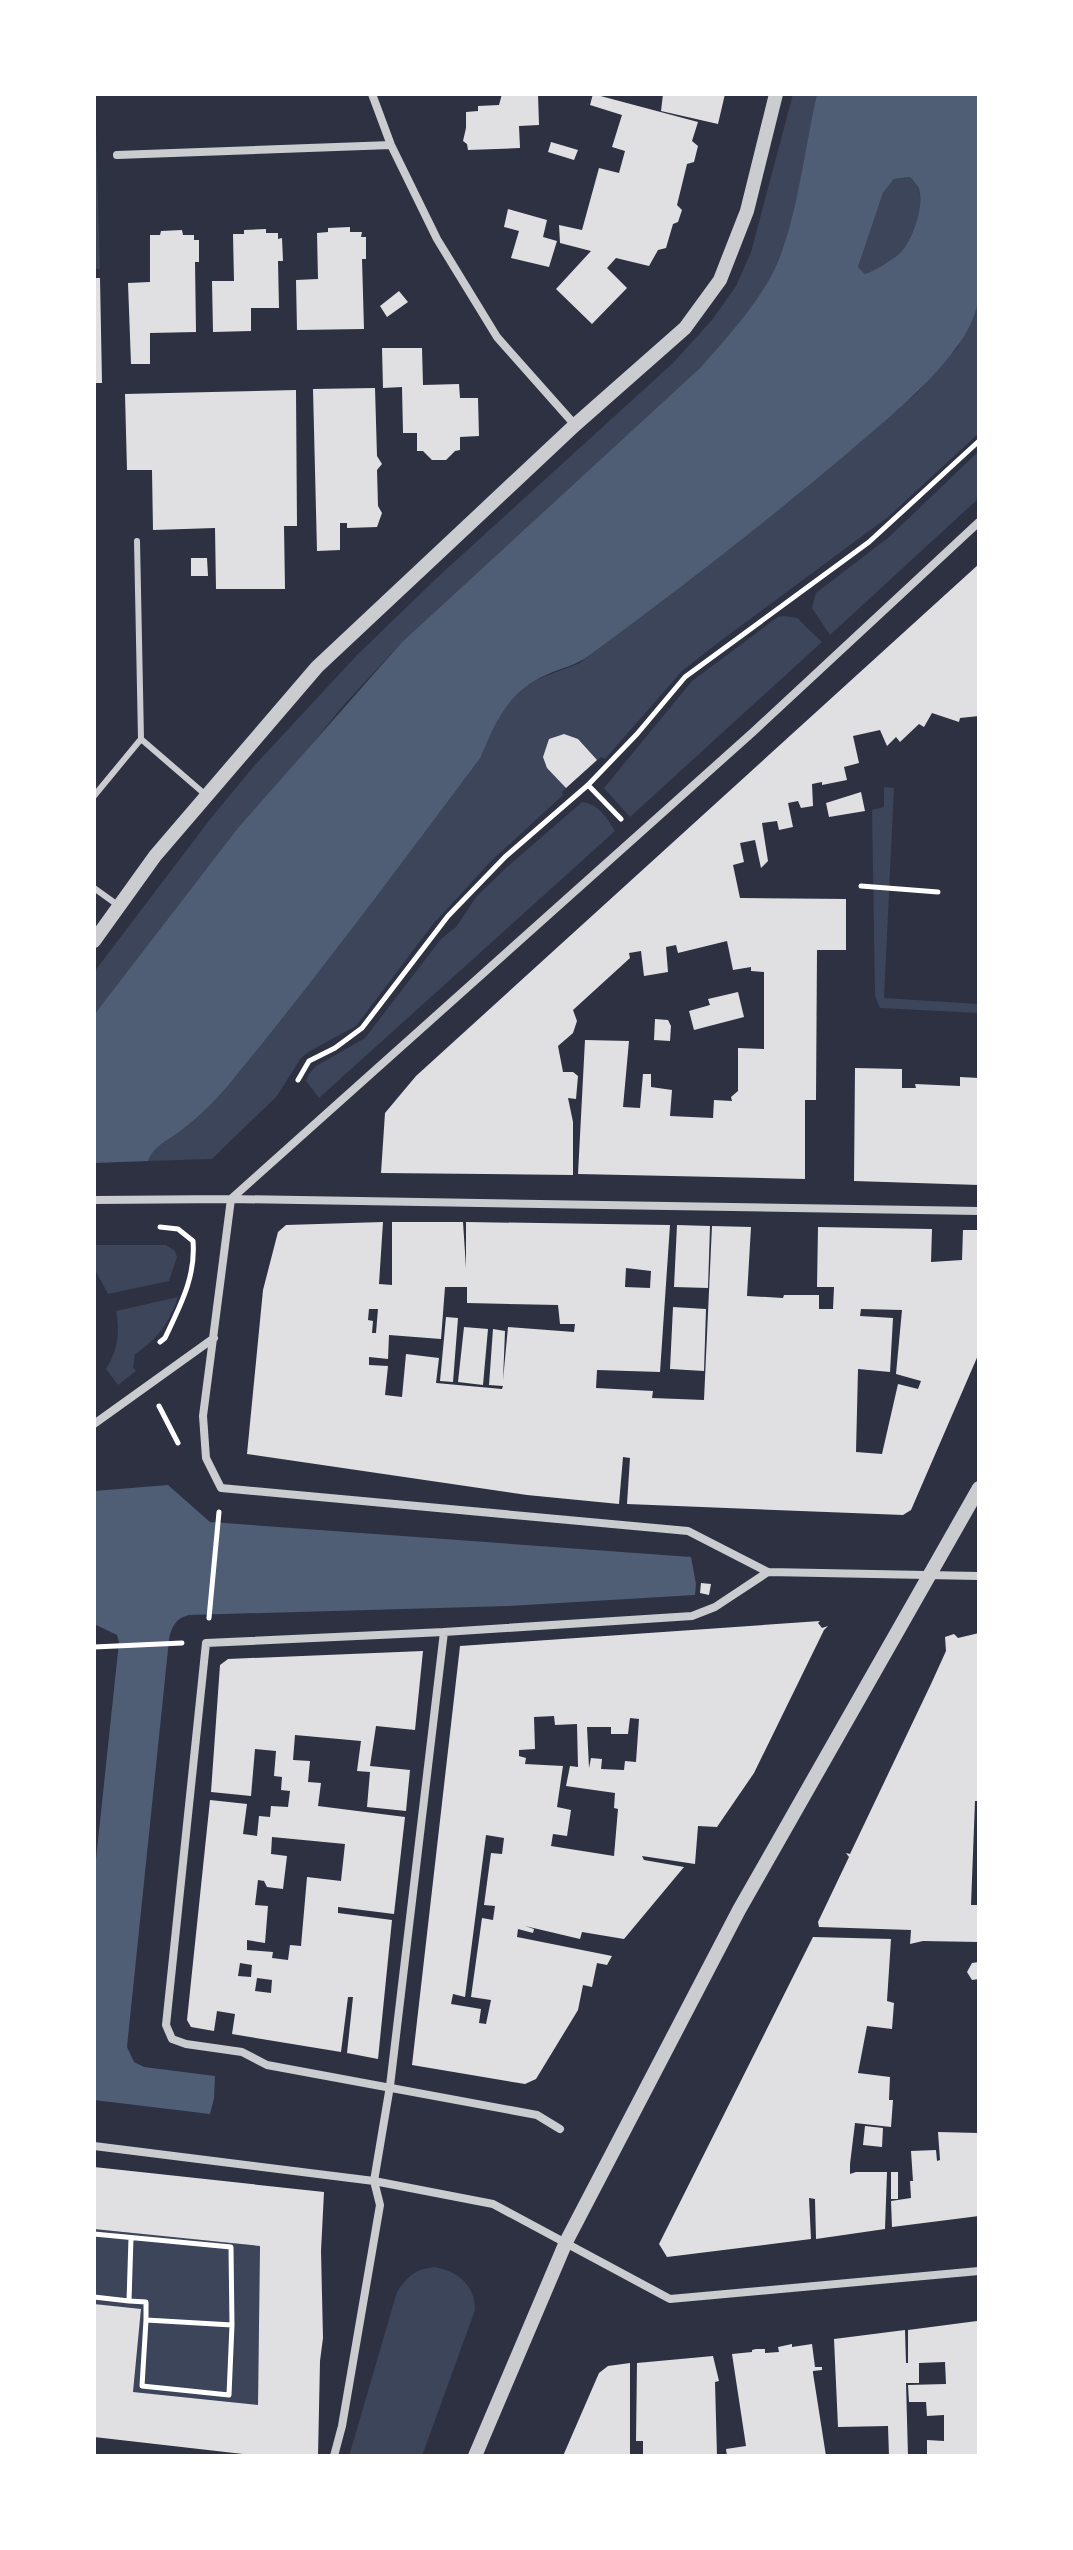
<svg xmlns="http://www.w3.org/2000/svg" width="1073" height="2550" font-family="'Noto Sans',sans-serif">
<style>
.green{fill:#3c4559}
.water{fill:#4f5d75;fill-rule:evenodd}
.building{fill:#e0e0e3;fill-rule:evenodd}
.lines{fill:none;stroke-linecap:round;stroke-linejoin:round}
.path{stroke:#fff;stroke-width:5}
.service{stroke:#caccd0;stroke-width:6}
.minor{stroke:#caccd0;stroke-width:8}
.tertiary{stroke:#caccd0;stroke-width:14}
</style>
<rect width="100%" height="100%" fill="#2d3142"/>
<path class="green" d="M94,94h1l5,175h-6z
M793,94h24c-11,52 -20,127 -42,174 -17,36 -48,69 -74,99l-299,275 -60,65 -248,308v-43l117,-154 43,-52 104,-112 83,-80 232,-211 39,-43 24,-34 15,-34z
M910,177c3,4 7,7 8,11 8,16 -6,55 -19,66 -9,7 -23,16 -34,20l-7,-7 25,-74 11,-14z
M979,299v134l-91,84 -169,125 -37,29 -77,88 -4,-2 -35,31 -4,4 1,3 -72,66 -31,34 -27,29 -77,102 -46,25 -9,7 -24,38 -65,63 -64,2c7,-17 22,-21 35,-32 17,-13 31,-27 44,-42 88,-107 170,-219 254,-330l13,-33 12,-19 20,-19 12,-7 42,-16 216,-167 121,-103 41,-46z
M979,451v47l-149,137 -18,-27 4,-15 73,-56z
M784,616l13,2 25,24 -192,175 -26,-29 88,-107 86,-64z
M884,787l10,1 -10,210 95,6v9l-99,-5 -5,-12 -3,-186 12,-3z
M582,802c17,2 25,16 33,29l-296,267 -13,-17 2,-6 8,-9 49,-28 76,-99 15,-12 21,-31 30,-29z
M94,1245h72l9,6 2,6 -8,24 -61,13 -14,-26z
M178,1297c-8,25 -20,42 -43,57l-2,13 3,4 -18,14 -12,-16c12,-19 14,-37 10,-58z
M94,2229l166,17 -2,159 -125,-13 8,-82 -47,-6z
M434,2267c24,4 41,18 41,43l-53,146h-73l48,-164c10,-16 19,-23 37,-25z"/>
<path class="water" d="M817,94h162v205c-4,18 -12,35 -23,49 -31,42 -74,75 -113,109 -82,69 -167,134 -253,198 -13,10 -29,13 -44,20 -37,16 -51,47 -65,82 -83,111 -166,223 -254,330 -13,15 -27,29 -44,42 -13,11 -28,15 -35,32l-54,2v-148l144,-187 164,-186 299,-275c26,-30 57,-63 74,-99 22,-47 30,-122 42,-174zM910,177c1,1 8,9 8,10 8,16 -6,56 -19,67 -9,7 -23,16 -34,20l-7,-7 25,-74 11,-14z
M168,1485l42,37 481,35 5,27 -1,11 -186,11 -320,9c-13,3 -18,12 -20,25l-42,407 7,15 10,5 71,9 -1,22 -4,16 -116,-14v-222l25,-236 -2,-7 -23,-11v-133z"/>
<path class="building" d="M502,94h36l1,31 -20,1 1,22 -52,2 -1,-6 -4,-3 3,-13v-16l12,-1v-5l21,-1z
M593,94l105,28 -6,19 6,5 -4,16 -7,2 -10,41 5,5 -4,12 -5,2 -7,24 -8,2 -9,16 -33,-8 -9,10 20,20 -35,36 -36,-35 35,-38 -31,-8 -1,-18 23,5 17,-62 20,5 6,-22 -13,-4 10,-32 -32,-10z
M663,94h62l-7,30 -57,-13z
M551,142l27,8 -4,10 -26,-8z
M508,209l39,11 -4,17 14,4 -8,26 -38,-9 8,-27 -15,-4z
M350,227v5h12l-1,5h5v22h-4l2,70 -67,1 -1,-50 22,-1 -1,-46 11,-1v-4z
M266,229v4h12v6l4,-1 1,23h-5l1,47h-28v23l-38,1 -1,-51h22l-1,-47h11v-4z
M182,230l1,5h11v5h5v22h-4l1,70 -46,1v31h-19l-3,-81 22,-1v-47h10l1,-4z
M94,278h6l2,105h-8z
M399,291l9,11 -21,15 -7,-11z
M382,348h40l1,37 36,-1 1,14h18l1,38 -19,1v13l-5,1 -9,9h-14l-9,-9h-6v-18h-14l-1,-46 -19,1z
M375,388l2,68 5,8 -5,6 1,36 4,7 -5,14 -30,1v-5h-7v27l-23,1 -4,-162z
M296,390l1,136h-13l1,63h-69l-1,-61 -62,2 -1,-60h-25l-2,-76z
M191,558h16l1,18h-17z
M979,564v152l-19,2 -1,4 -27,-9 -8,14 -5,-3 -19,18 -4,-5 -9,9 -7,-16 -27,6 6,27 -15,4 3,13 -25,5v-3l-10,2 1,22 -12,2 -3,-7 -10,2 5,24 -14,3 -2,-9 -15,2 6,38 -7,7 -6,-28 -15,3 4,19 -11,3 7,33 106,1v51h-29l-1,150h-11v79l-227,-5 7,-134 44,1 -6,66 17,1 3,-34h8v13l21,3 -2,26 43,2 1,-18 18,1 -1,-4 7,-6v-43l26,1v-77l-13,-1v-4l-18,3 -6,-29 -49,12 -2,-8 -10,2 2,25 -24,4 -3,-25 -12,2 1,5 -57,52 4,11 -4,12 -15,13 5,26h10l5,4 -2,23 -8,-1 5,24v53l-192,-2 4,-60 31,-37z
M564,734l14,5 19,21 -31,28 -19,-20 -4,-11 6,-18z
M861,792l4,19 -36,6 -3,-14z
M738,992l6,25 -50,13 -5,-19 21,-6 -2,-6z
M655,1019l13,1 3,6 -1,15 -16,-1z
M855,1068l47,1v19h14l-1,-4 45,2v-9l19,1v107l-125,-4z
M383,1222l-4,62 13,1v-63h71l3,46v-46l204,3 -10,147 -63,-2 -1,18 57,3 -1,7 52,2 8,-174 39,1 -4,69 36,2 1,-3h35v14h14l1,-22h-17l1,-60 114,2 -1,33 31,-2 1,-30h16v123l-68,157 -8,5 -276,-11 3,-46 -7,-1 -4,47 -92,-9 -280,-41 16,-164 15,-58 8,-7zM626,1268l25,3 -1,17 -25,-1zM445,1287h22v16l91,2 2,19h15l-1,8 -66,-5 -5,53 2,-49 -12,-2 -4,56 14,1 -1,3 -66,-6 3,-25 -33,-4 -4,43 -17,-2 3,-29 -19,-1v-8l19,2 1,-24 52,4zM369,1309h9l-2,24h-4l1,-12 -5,-1zM861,1309l41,1 -6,64 25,7 -3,8 -20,-5 -16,70 -26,-2 2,-83 32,3 3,-54 -33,-2z
M677,1225l33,1 -2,62 -34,-1z
M673,1307l33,2 -2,62 -34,-2z
M446,1317l12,1 -5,64 -13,-1z
M464,1327l24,2 -5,56 -25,-3z
M701,1583l10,1 -2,11 -9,-2z
M820,1621l-2,2 4,5 6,-2 -4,4 -70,143 -37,54 -19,-1 -3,38 -53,-8 2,4 40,7 -60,72 -42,-7 -2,7 -55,-13 9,3 -1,4 -15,-4 -1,8 95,19 -5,9 -10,-2 -5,24 -9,-2 -5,25 -42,69 -11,5 -113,-19 48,-419zM554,1716l1,9 22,-1 1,43 -8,-1 -4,20 49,7 -1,15 4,1 -4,47 -63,-10 2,-12 14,2 4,-26 -14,-3 6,-41 -38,-2 1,-6 -7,-2v-6l16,-1 -1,-32zM630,1718l9,1 -3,43 -11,-1 -1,9 -23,-1 1,-10 -11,-1 -2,10 -2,-41h24v7h17zM486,1835l18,3 -2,16 -11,-1 -7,52 11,1 -2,14 -11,-2 -11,79 20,3 -5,24 -7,-1 2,-14 -30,-5 2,-10 12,3z
M979,1633v168h-4l-4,104h8v37l-56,-1 -13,3 1,-14 -92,-3 -1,-5 31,-65 -3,-4 4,1 81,-170 15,-33 -1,-14 9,-3 4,4z
M423,1651l-8,79 -39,-4 -6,40 40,4 -4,41 -39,-4 3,-35 -13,-1 4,-30 -66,-6 -2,25 17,1 -2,21 13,1 -3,23 87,11 -11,97 -56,-7v6l54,7 -14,139 -31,-6 6,-56h-5l-7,55 -109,-18 3,-20 -18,-3 -3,20 -23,-4 -4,-7 23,-220 37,4 -4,30 14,2 2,-20 11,1 1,-11 17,1 2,-16 -9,-1 1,-13 -8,-1 2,-25 -21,-2 -4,47 -40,-4 9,-127 8,-6zM272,1837l73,7 -4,37 -34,-4 -6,69 -11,-1 -2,15 -16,-2 1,-6 -26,-2v-10l18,3 3,-37 -13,-1 3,-25 6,1 3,6 16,2 4,-33 -16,-2zM240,1963l12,2 -1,12 -13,-1zM257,1978l15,2 -1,13 -16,-2z
M813,1937l78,2 -4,62 7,2 -2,26 -25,-3 -9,47 32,4 -1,23h4l-2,27 -36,-4 -5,41v10l6,-2h31l-2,57 -69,10 -1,-40 -6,-1 2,41 -144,18 -8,-13z
M979,1962v17l-7,1 -5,-8 5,-9z
M865,2126l18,2 -1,19 -19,-2z
M938,2132l41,1v83l-87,11 -1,-26 20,-3 -1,-17h3l-2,-30 25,-1 1,11 3,-1z
M94,2167l230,25 -3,59 2,87 -3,23 -2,95h-58l-166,-19v-133l47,5 -8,83 125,13 2,-159 -166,-17z
M891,2172h7v27h-7z
M977,2321l2,135h-52v-16l17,1v-26l-17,1 -1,-14h-17l-1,-17 38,-1 -1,-22 -26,1v20h-13l2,73h-19l-1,-30 -50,1 -4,-88 71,-9 1,33h2v-33z
M792,2344v3l20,-3 3,23h7v3l-9,1v2l13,83h-99l-1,-7 20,-3 -14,-92 20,-2v-2l4,-1h9v4l14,-1 -1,-5z
M713,2356l6,25 -4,1 2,74h-74v-15h-7l1,-78z
M630,2363v93h-67l36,-83 9,-7z"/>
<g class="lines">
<path class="path" d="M588,785l33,34
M861,886l77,6
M298,1080l11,-19 26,-13 27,-20 86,-112 57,-59 83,-72 49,-51 48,-57 184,-135 110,-101
M160,1342l5,-4c15,-32 31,-61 28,-97l-15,-12 -18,-2
M159,1406l19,37
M209,1618l10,-106
M94,1647l88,-4
M94,2234l137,13 1,78 -86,-5v-18l-17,-1
M94,2297l35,4 2,-63
M146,2320l-4,66 87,9 3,-70"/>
<path class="service" d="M141,739l66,57
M94,796l47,-57 -4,-198
M94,888l25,18"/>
<path class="minor" d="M372,94l19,51 46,94 60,98 78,88
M117,155l274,-10
M231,1199l-28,217 3,42 15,30 467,43 80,41 211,4
M231,1199l522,-467 226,-210
M94,1200l137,-1 748,12
M94,1424l120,-86
M560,2129l-23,-14 -270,-50 -25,-13 -56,-8 -14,-5 -6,-14 40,-382 238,-11 248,-16 23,-9 53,-35
M94,2146l280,35 119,23 177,95 309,-28
M334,2456l8,-30 38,-221 -6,-24 16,-95 54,-454"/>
<path class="tertiary" d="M94,941l61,-85 162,-189 258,-242 110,-97 35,-48 27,-69 29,-117
M475,2456l91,-214 173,-332 240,-422"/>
</g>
<rect width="1073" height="2550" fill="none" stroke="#ffffff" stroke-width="192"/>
</svg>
